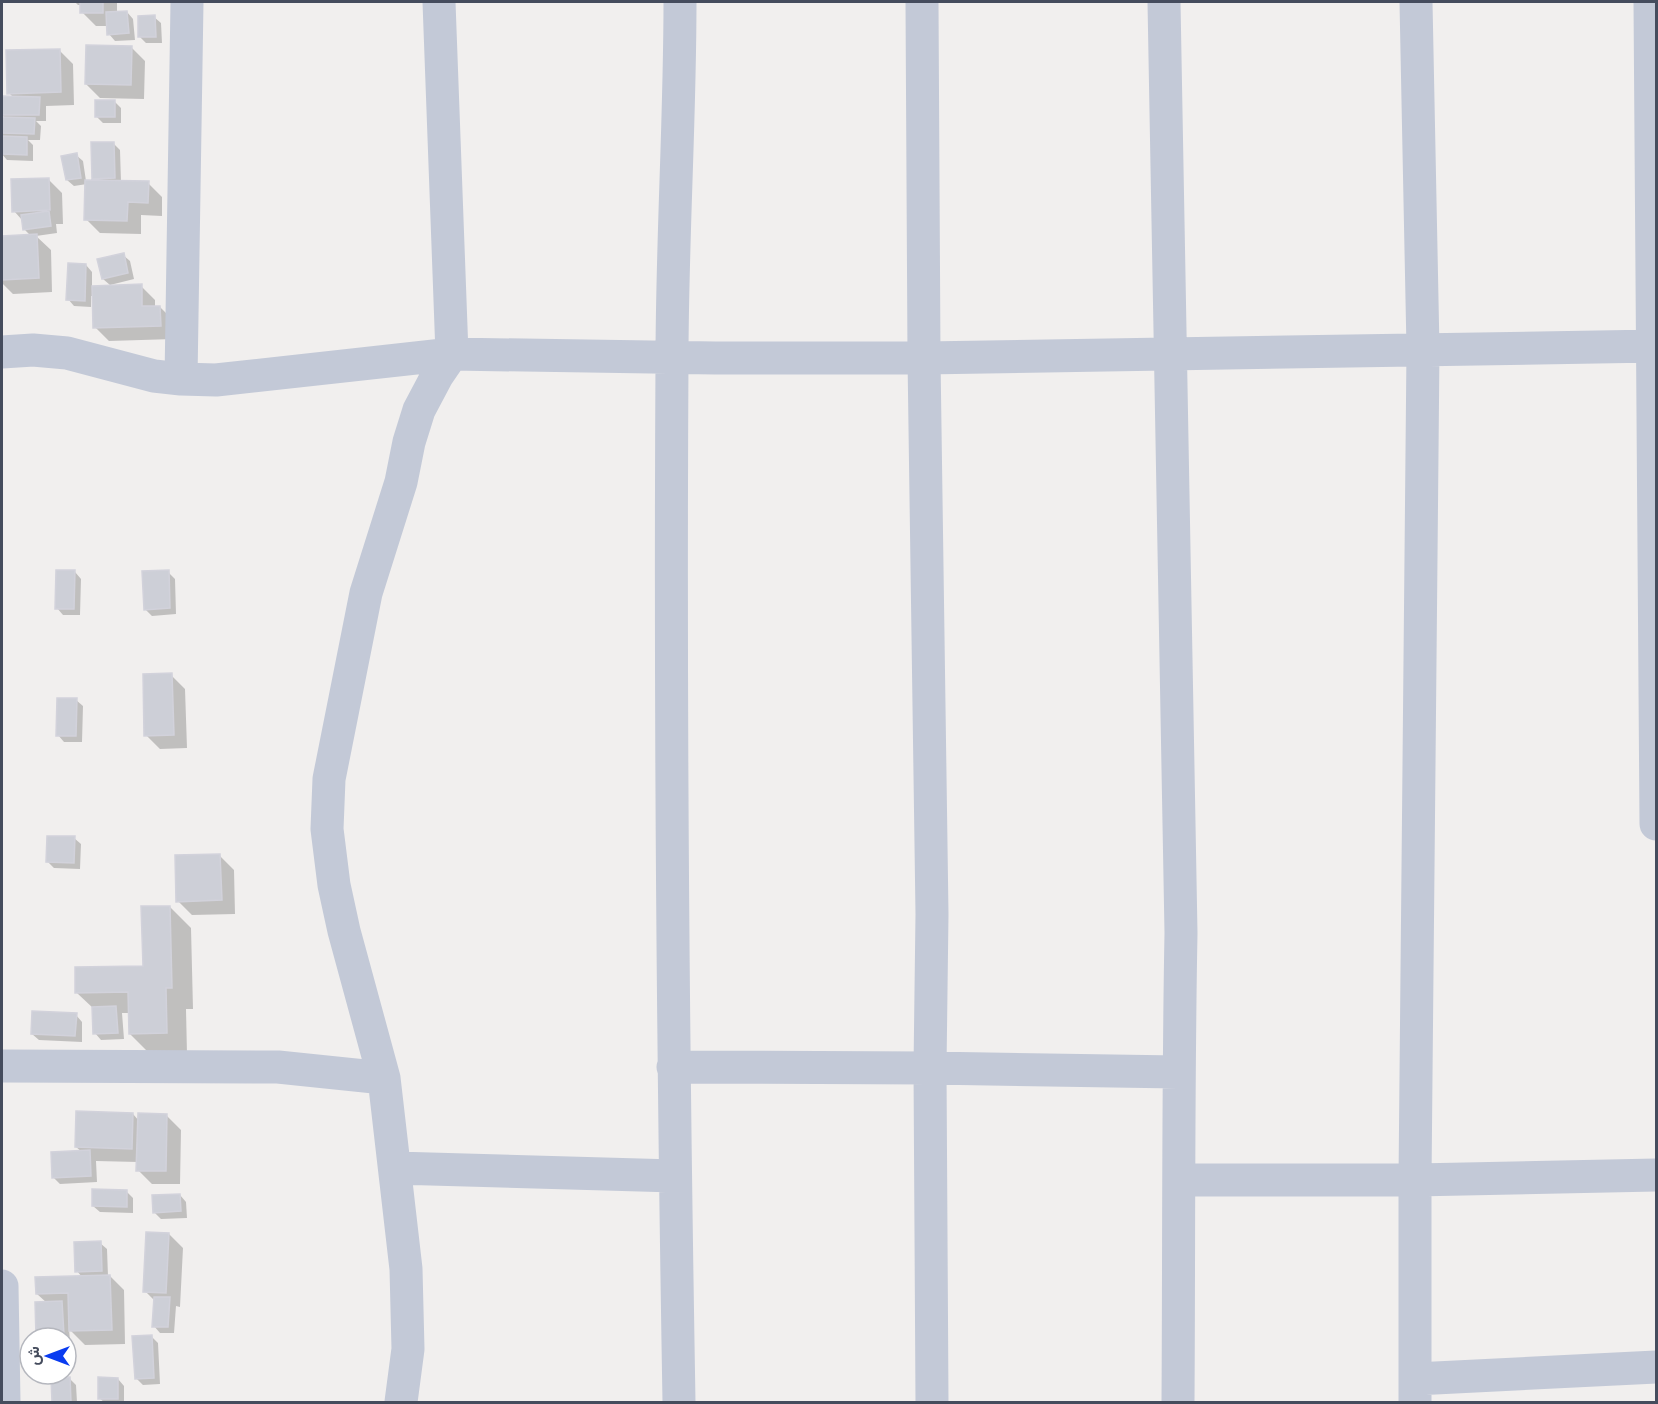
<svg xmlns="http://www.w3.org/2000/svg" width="1658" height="1404" font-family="Mulish,Vazirmatn,sans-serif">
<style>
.shadow{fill:#0003}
.building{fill:#cdcfd7;stroke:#d2d2db;stroke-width:1.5}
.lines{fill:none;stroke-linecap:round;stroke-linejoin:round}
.minor{stroke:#c3c9d7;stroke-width:33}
</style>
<rect width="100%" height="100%" fill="#f1efee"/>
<path class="shadow" d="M75,2h42v11l10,-1 6,7 2,21 -20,1 -6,-7 -1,-8h-12l-14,-14v-7h-4z
M154,17l7,6 1,20h-16l-6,-6z
M131,47l14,14 -1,38 -44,-1 -14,-14z
M59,50l14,14 1,41 -28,1v15h-10l5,5 -1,14h-12l5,5v16l-26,-1 -5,-6v-36h3l-3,-3v-18h11l-4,-4z
M114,101l7,7v15h-18l-6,-6z
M113,143l7,7 1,32 27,1 14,14v19l-21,-1v19l-41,-1 -14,-14 1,-35 -13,2 -7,-6 9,-25 7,6 3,20 11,1 -4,-4z
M48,179l14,14 1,31h-7l1,9 -21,3 15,14 1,42 -39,2 -11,-11v-46l29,-1 -6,-6 -2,-9 -9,-10z
M123,255l7,6 4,18 -24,6 -7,-6z
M86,265l6,7v15l49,-1 14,14v7h5l14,14v18l-65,2 -14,-14 -1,-31h-3v11l-17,-1 -6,-7z
M75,572l6,7 -1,36h-17l-6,-7z
M168,572l7,7 1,35 -24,2 -7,-7z
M171,675l14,14 2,59 -27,1 -14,-14z
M76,700l7,6 -1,36h-18l-6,-7z
M74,838l7,6 -1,25 -26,-1 -6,-6z
M220,856l14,14 1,44 -43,1 -14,-14z
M170,907l21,21 2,81h-7l1,45 -36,1 -21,-21v-21h-8l2,26 -23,1 -6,-7 -1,-24 -17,-16 67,-26z
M76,1015l6,7v20l-43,-2 -7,-6z
M133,1114l6,7 28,-5 14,14 -1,54h-28l-14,-14v-8l-42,-1 1,21 -37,2 -7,-7 29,-25 -6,-5z
M126,1191l7,7v15l-33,-1 -7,-6z
M180,1195l6,7 1,16 -26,1 -7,-7z
M169,1234l14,14 -3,59 -4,-1 -2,27h-14l-6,-7 1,-25 -10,-10z
M100,1243l7,6 1,27h2l14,14 1,54 -40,1 -16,-16 1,12h-4v-3h-26l-3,-3 10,-32 -10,-9 45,-17 -5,-6z
M152,1337l6,6 2,41 -17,1 -7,-7z
M70,1379l6,6 1,17h-23l-1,-22z
M118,1379l6,7v16h-20l-5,-4z"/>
<path class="building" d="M80,2h23v11h-23z
M127,11l2,22 -22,2 -1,-23z
M155,15l1,22h-18v-21z
M86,45l46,1 -1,39 -46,-1z
M60,49l1,43 -54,2 -1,-44z
M2,96l38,1 -1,18h-37z
M95,100h20v17h-20z
M2,117l33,1 -1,16 -32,-1z
M2,136l25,1v18l-25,-1z
M91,142h23l1,36 -23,1z
M77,153l4,25 -15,2 -5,-24z
M49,178l1,32 -38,2 -1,-33z
M85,180l64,1 -1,22 -20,-1 -1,19 -43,-1z
M49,211l2,15 -28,4 -2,-15z
M37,234l2,44 -37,2v-44z
M124,253l4,20 -26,6 -5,-20z
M68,263l18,1 -1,37 -19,-1z
M142,284v22h18l1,20 -68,2 -1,-42z
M56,570h19l-1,39h-19z
M169,570l1,38 -26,2 -2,-39z
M172,673l2,62 -30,1 -1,-62z
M57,698h20l-1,38h-20z
M47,836h28l-1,27 -28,-1z
M220,854l2,46 -46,2 -1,-47z
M141,906h29l2,82h-6l1,45 -38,1 -1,-42 -53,1v-26l68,-1z
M116,1006l2,27 -25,1 -1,-27z
M32,1011l45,2 -2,23 -44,-2z
M76,1111l57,2 -1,36 -57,-2z
M138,1113l29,1 -1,57h-30z
M90,1150l1,26 -39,2 -1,-26z
M92,1189l35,1v17l-35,-1z
M180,1194l1,17 -28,2 -1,-18z
M146,1232l23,1 -3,60 -23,-1z
M101,1241l1,30 -27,1 -1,-30z
M110,1275l2,55 -43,1 -1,-38 -32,1 -1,-17z
M154,1297h16l-2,30h-16z
M62,1301l2,34 -28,1 -1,-34z
M152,1335l2,43 -19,1 -3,-43z
M70,1377l1,25h-19l-1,-24z
M98,1377l20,1v21h-20z"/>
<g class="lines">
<path class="minor" d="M922,2l2,356 8,556 -2,154 2,334
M1164,2l17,931c-3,156 -2,313 -3,469
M1650,2l6,822
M2,352l31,-2 34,3 87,23 27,3 35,1 236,-26 263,4h209l732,-12
M181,379l6,-377
M2,1066l276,1 106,11
M673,1067l257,1 248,4
M395,1168l280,8
M1180,1180h235l241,-5
M2,1286l2,116
M1415,1379l241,-12
M401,1402l7,-53 -2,-80 -22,-191 -40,-147 -10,-46 -7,-56 2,-50 37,-186 35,-111 8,-40 10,-32 18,-34 15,-22 -13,-352
M679,1402c-6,-347 -9,-694 -7,-1042 0,-119 8,-239 8,-358
M1415,1402v-222l8,-831 -7,-347"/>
</g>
<rect width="1658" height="1404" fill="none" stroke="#454c5d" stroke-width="6"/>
<g transform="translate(48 1356) rotate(270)"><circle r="28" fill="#ffffff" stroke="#b5b7be" stroke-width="1.5"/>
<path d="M0-4.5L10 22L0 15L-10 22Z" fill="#093bf0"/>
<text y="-9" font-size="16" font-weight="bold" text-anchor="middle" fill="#454c5d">ش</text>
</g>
</svg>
